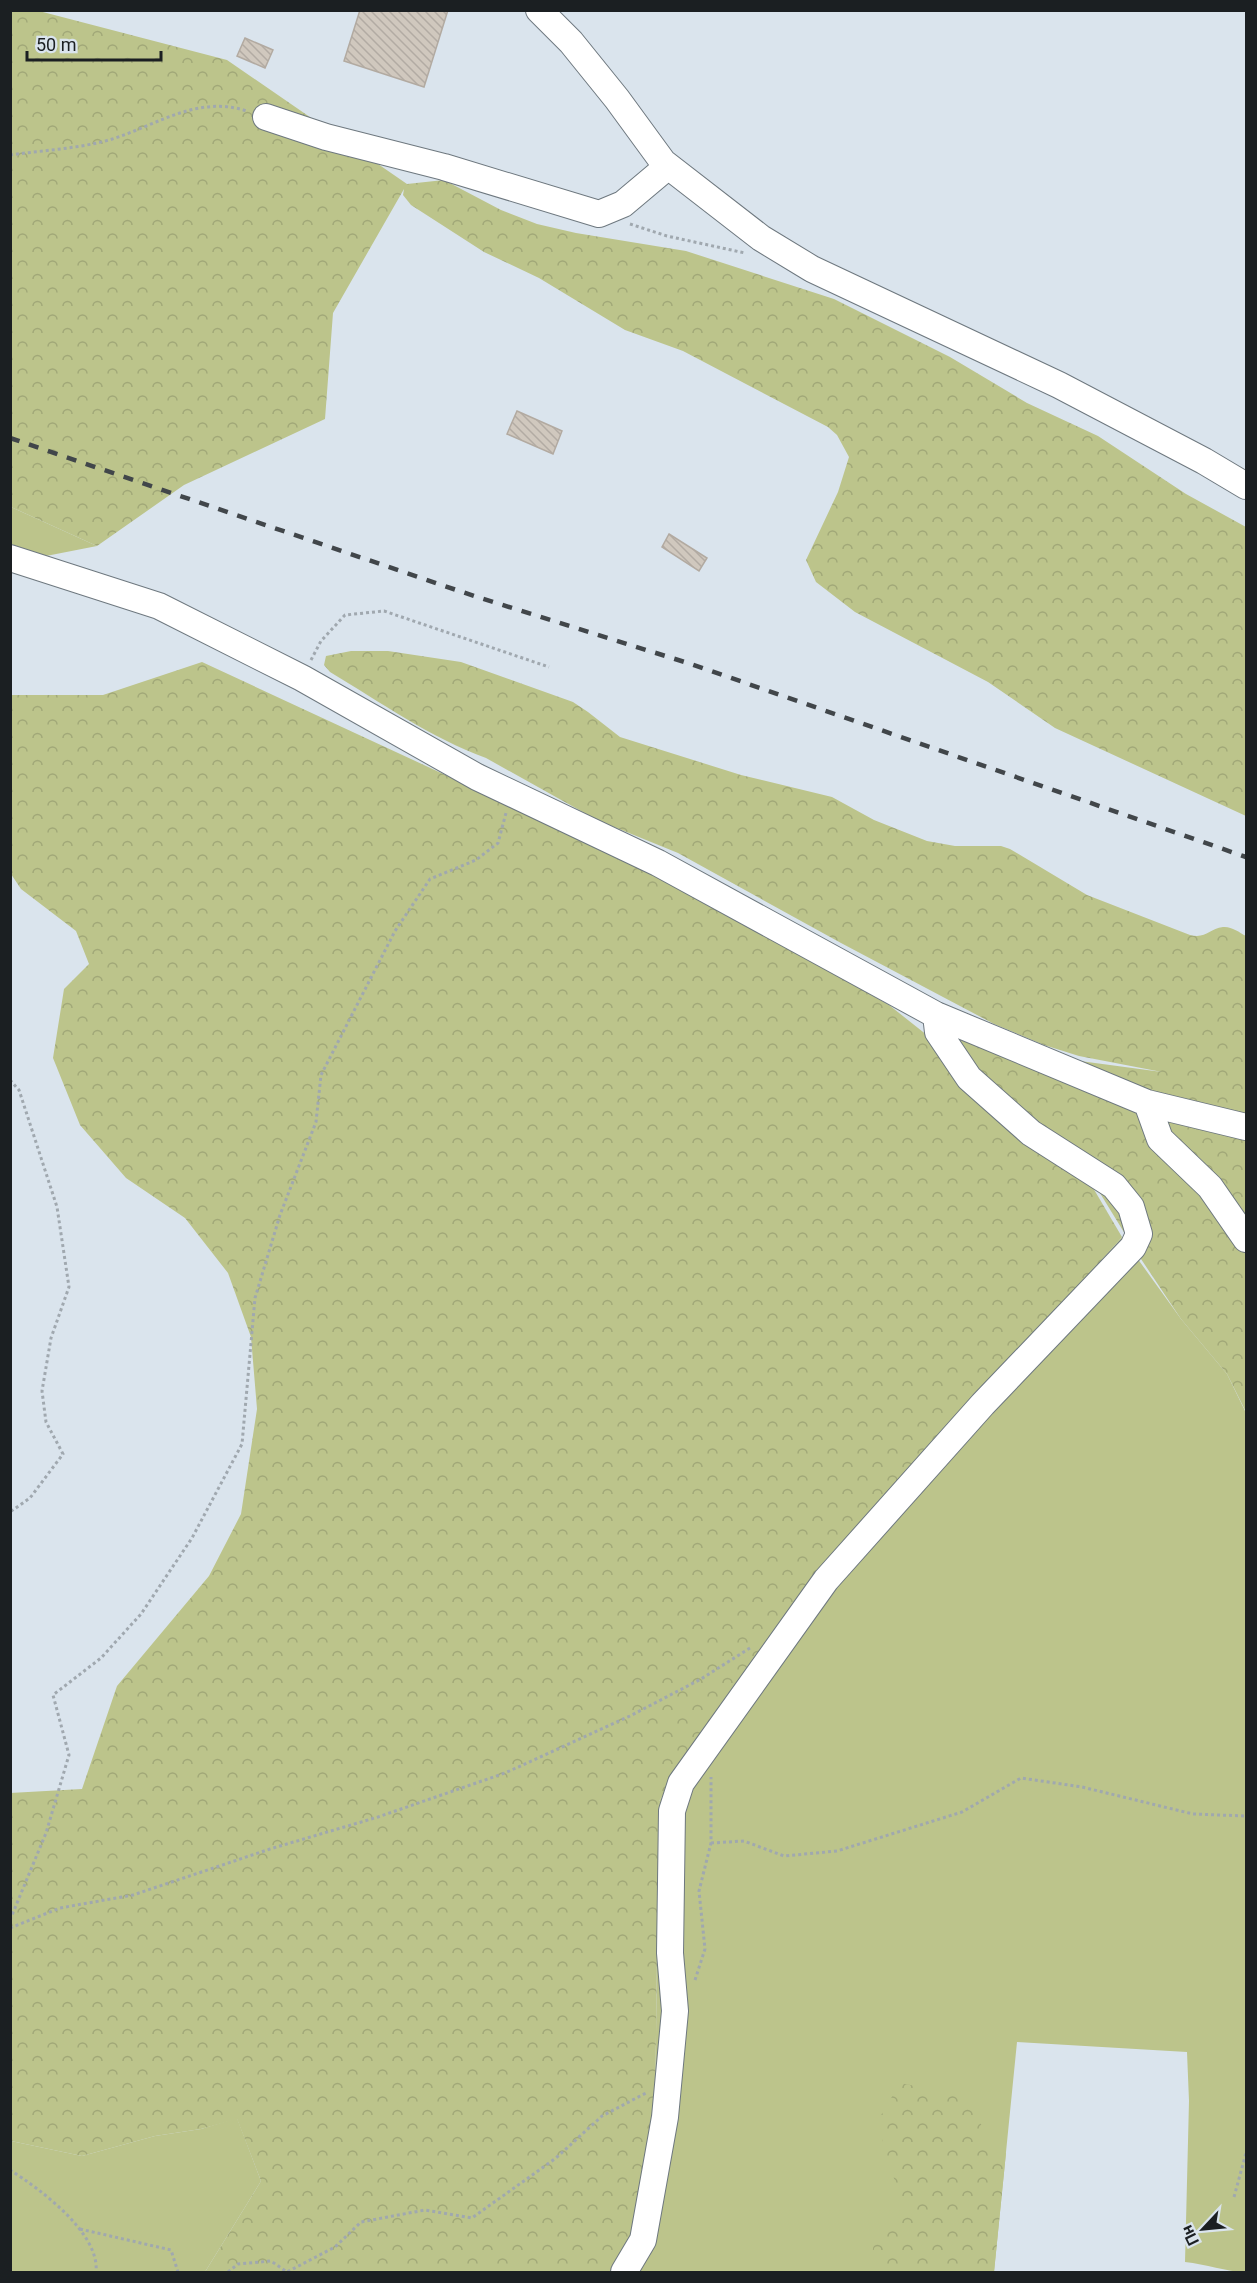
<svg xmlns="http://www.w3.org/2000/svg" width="1257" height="2283" font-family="Roboto,sans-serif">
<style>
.grass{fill:#bcc48b}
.forest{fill:url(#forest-crowns)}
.building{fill:url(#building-back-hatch);stroke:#b2aaa1;stroke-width:1.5}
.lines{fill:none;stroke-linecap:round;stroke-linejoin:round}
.minor-casing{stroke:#6e787f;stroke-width:28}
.path{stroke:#a0a8af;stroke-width:3;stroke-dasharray:3 3;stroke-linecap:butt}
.minor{stroke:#fff;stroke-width:26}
.rail{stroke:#41464a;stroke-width:4.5;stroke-dasharray:10 10;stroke-linecap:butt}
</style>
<defs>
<pattern id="forest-crowns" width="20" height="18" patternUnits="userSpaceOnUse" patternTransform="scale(1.5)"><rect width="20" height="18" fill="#bcc48b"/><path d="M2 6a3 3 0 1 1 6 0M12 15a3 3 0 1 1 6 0" fill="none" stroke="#a1a878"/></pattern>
<pattern id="building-back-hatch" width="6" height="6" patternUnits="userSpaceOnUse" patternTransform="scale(1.5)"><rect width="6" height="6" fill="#d0c8be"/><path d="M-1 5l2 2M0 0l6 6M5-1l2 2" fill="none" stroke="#b2aba3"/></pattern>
</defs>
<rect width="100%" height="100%" fill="#dae4ed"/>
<path class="grass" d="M11,507l86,39 -51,10 -35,-12z
M1122,1237l59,82 46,55 19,39v859c-20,0 -40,-8 -61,-10l4,-161 -2,-49 -170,-10 -23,230h-378l39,-159 4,-312 130,-188z
M237,2118l24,63 -56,91h-194v-131l71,15 73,-20 46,-7z"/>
<path class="forest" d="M11,11h28l188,49 180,124 37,-4 57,30 36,14 39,9 110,18 148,48 116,58 77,46 71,33 88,58 60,33v289l-191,-88 -67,-46 -133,-70 -39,-30 -10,-22 32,-68 11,-35 -12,-22 -9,-8 -145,-76 -58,-21 -86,-52 -55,-26 -73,-47 -8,-10 1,-6 -71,124 -8,106 -141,66 -87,61 -86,-39z
M351,651h37l73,11 112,40 15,10 32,25 121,38 91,22 42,23 53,21 28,5h46l9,3 77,46 103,40c16,4 19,-6 33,-8 8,-1 16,5 23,9v476l-19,-38 -46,-55 -48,-72 -49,-80 -125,-103 -23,-49 92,39 134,18 -83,-16 -35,-11 -50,-21 -153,-81 -163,-90 -81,-33 -111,-62c-55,-20 -106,-56 -156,-86l-6,-7 2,-9z
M202,662l446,207 241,136 53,42 147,134 33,56 -333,376 -130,188 -4,312 -26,138 -13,21h-411l56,-91 -24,-62 -36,10 -46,7 -73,20 -71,-15 -1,-348 72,-4 35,-103 92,-110 32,-62 16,-105 -6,-72 -23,-64 -43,-55 -59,-40 -46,-53 -27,-67 11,-69 25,-25 -13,-33 -55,-42 -10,-15v-179h92z
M900,2083l68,13 23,50 15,7 -12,119h-125l6,-35 27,-32 -25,-83z"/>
<path class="building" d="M360,10h88l-24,77 -80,-26z
M245,38l28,12 -8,18 -28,-12z
M517,411l45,20 -9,23 -46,-20z
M669,534l38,24 -8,13 -37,-24z"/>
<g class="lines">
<g class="minor-casing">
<path id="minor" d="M539,10l32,32 46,57 46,63 98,76 51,31 247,116 145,76 42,25
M266,117l60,20 118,30 155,47 24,-10 44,-37
M10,558l149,48 143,72 175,99 181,86 278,152 211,88 99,24
M1147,1103l13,36 50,48 36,52
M624,2272l19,-32 22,-123 10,-106 -5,-58 2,-142 9,-28 145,-203 157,-176 150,-157 6,-13 -8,-27 -17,-21 -83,-53 -62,-55 -31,-46 -2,-17"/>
</g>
<path class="path" d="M10,155c29,-4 59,-6 87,-12 52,-11 95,-50 150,-32
M630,224l37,12 78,17
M311,660l10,-19 24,-26 39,-4 165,56
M10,1080l9,10 38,117 12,80 -18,51 -9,53 4,31 17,32 -33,44 -20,14
M711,1843l33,-2 40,15 53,-5 125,-39 59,-34 61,9 111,27 53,2
M10,1920l36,-87 23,-78 -16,-60 48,-37 40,-44 51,-76 50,-94 13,-146 25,-83 36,-93 5,-47 74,-144 35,-52 46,-19 22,-17 8,-30
M10,1928l50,-20 73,-13 137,-46 108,-32 127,-44 125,-57 71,-37 49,-31
M695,1980l10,-31 -6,-58 12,-48v-66
M10,2170c30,19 90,63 86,102
M1234,2197l12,-44
M80,2229l91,21 7,22
M228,2272l10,-8 33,-3 16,11 48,-25 26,-25 64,-12 47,8 84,-60 46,-42 44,-23"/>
<use href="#minor" class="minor"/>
<path class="rail" d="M10,438l464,158 217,68 555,193"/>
</g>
<rect width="1257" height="2283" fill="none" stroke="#1b1f22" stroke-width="24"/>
<g transform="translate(1203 2229) rotate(244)" stroke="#dae4ed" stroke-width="4.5" paint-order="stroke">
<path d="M0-4.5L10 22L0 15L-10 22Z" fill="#1b1f22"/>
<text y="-9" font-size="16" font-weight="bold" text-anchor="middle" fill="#1b1f22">Пн</text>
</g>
<path d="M27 51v9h134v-9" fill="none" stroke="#1b1f22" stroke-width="3"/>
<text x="36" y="51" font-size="18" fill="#1b1f22" stroke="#dae4ed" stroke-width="4.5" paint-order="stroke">50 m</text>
</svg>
